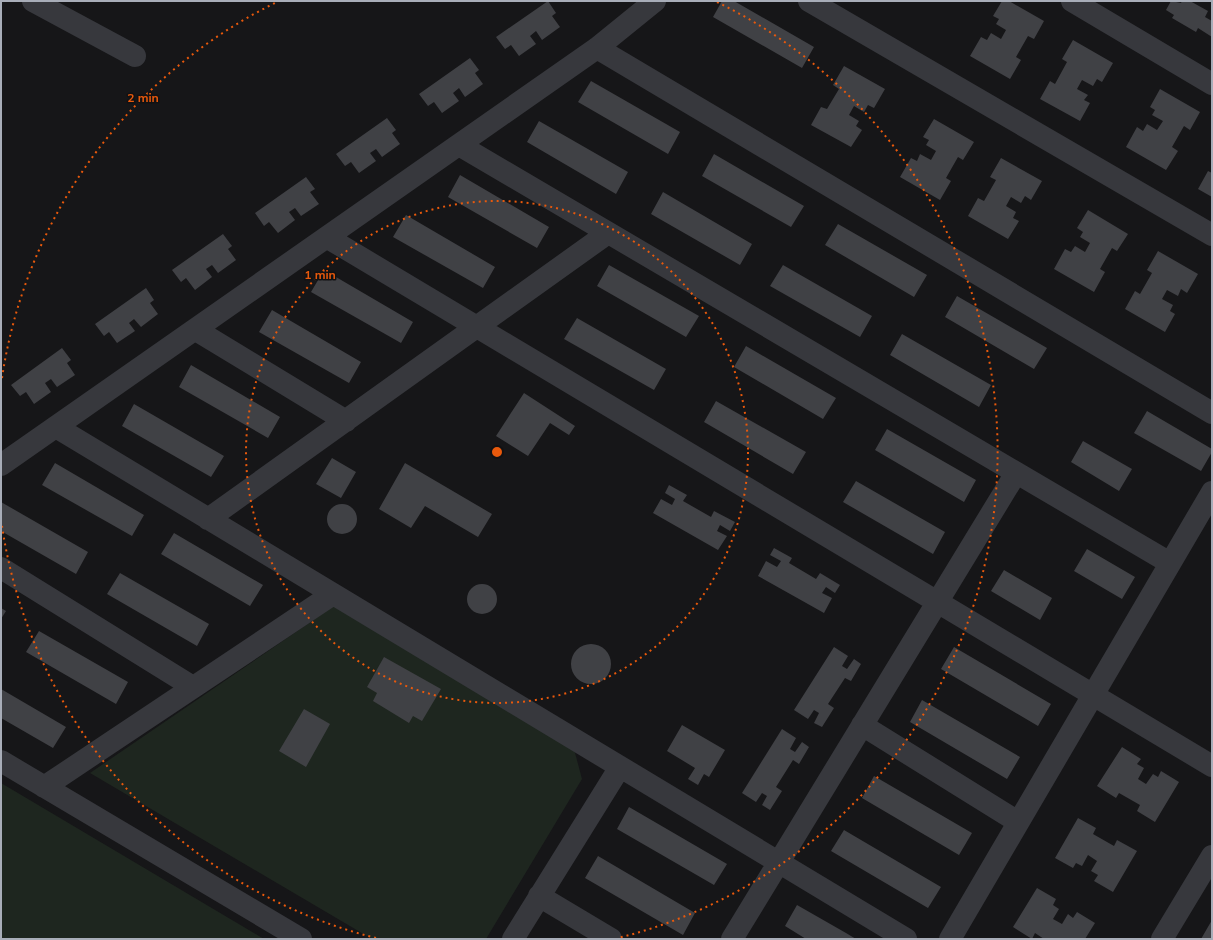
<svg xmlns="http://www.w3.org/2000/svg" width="1213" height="940" font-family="Mulish,sans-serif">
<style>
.green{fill:#1e261f}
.building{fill:#404145}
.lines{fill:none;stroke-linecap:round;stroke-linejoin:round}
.minor{stroke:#37383d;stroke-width:22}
.ring{fill:none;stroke:#e8590c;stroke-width:2;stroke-dasharray:2 4}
.centre{fill:#e8590c;stroke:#111113;stroke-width:2}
.ring-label{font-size:12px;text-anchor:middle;font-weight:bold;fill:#e8590c;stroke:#111113;stroke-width:3;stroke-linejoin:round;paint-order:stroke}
</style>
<rect width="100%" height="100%" fill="#161618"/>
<path class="green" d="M334,606l240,143 8,30 -96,160h-114l-282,-166z
M1,783l263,156h-263z"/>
<path class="building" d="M548,1l8,12 -4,3 8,11 -18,13 -6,-9 -6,5 6,8 -17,12 -8,-11 -6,4 -9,-12z
M722,1h12l80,46 -12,21 -89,-51z
M1002,1h7l35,20 -10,18 -6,-3 -12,21 5,3 -11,19 -40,-23 11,-19 6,3 4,-7 10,6 5,-9 -10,-6 3,-5 -6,-3z
M1171,1l10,2 1,-2h8l18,10 -3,6 7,4v16l-14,-9 -2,4 -24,-14 2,-3 -8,-5z
M1073,40l40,23 -11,19 -5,-3 -4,7 -11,-6 -5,9 11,6 -4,5 6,3 -10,18 -40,-22 10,-18 5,3 12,-22 -5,-3z
M470,58l9,12 -4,3 8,11 -18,13 -6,-9 -6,5 6,8 -17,12 -8,-11 -6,4 -9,-12z
M844,66l41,23 -11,19 -6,-3 -4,7 -10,-6 -5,9 10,6 -3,5 6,4 -11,17 -40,-22 10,-18 6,2 12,-20 -6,-4z
M591,81l89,51 -12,22 -90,-52z
M1160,89l40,23 -10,18 -6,-4 -12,21 6,4 -12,19 -40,-23 11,-20 6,4 4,-7 10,6 6,-9 -11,-6 3,-5 -5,-3z
M387,118l9,12 -4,3 8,11 -18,13 -6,-8 -6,4 6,8 -17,12 -8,-11 -6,4 -9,-12z
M934,119l40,23 -11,18 -5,-3 -12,21 5,3 -11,19 -40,-23 11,-19 6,3 3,-7 11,6 5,-9 -10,-6 3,-5 -6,-3z
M539,121l89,51 -12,22 -89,-52z
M714,154l90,52 -13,21 -89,-51z
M1001,158l41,23 -11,19 -6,-4 -4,7 -10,-6 -5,9 10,6 -3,6 6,3 -11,18 -40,-23 10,-18 6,3 12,-21 -6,-3z
M1208,171l4,2v24l-14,-8z
M460,175l89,52 -12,21 -89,-51z
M306,177l9,12 -5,3 9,12 -18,12 -6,-8 -6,4 6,8 -17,13 -9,-11 -5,4 -9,-13z
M663,192l89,52 -12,21 -89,-51z
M1088,210l40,24 -11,17 -5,-3 -12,21 5,3 -11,20 -40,-23 11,-20 6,3 4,-6 10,6 5,-9 -10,-6 3,-5 -6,-4z
M406,215l89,52 -12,21 -90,-51z
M838,224l89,51 -13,22 -89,-52z
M223,234l9,12 -4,3 8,11 -18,13 -6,-8 -6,4 6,8 -17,13 -9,-12 -5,4 -9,-12z
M1158,251l40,23 -11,19 -6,-4 -3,7 -11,-6 -5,9 11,6 -3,6 5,3 -10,18 -40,-23 10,-18 5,3 12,-21 -5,-3z
M609,265l90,51 -13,21 -89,-51z
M783,265l89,51 -12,21 -90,-51z
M324,270l89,52 -12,21 -90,-51z
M146,288l8,12 -4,3 8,11 -17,13 -7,-8 -5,4 6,8 -18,12 -8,-11 -5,4 -9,-12z
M957,296l90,52 -13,21 -89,-52z
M272,310l89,52 -12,21 -90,-51z
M577,318l89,51 -12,21 -90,-51z
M902,334l89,51 -12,22 -89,-52z
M746,346l90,52 -13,21 -89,-52z
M62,348l9,12 -4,3 8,12 -18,12 -6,-8 -6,4 6,9 -17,12 -8,-12 -6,4 -9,-11z
M191,365l89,52 -12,21 -89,-51z
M524,393l51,33 -6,9 -19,-12 -22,33 -32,-20z
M716,401l90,51 -13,22 -89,-52z
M134,404l90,52 -13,21 -89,-51z
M1147,411l65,38v3l-11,19 -67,-38z
M887,429l89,51 -12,22 -89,-52z
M1083,441l49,28 -13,22 -48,-29z
M332,458l24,14 -15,26 -25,-14z
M55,463l89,52 -12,21 -90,-51z
M405,463l87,51 -14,23 -53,-31 -14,22 -32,-19z
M856,481l89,51 -12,22 -90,-52z
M669,485l18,10 -4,6 28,16 3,-6 21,11 -5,9 -10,-6 -3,6 10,5 -9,14 -65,-37 8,-14 11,6 3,-6 -10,-6z
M1,502l87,50 -12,22 -75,-43z
M327 519a15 15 0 1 1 30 0a15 15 0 1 1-30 0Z
M174,533l89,52 -13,21 -89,-52z
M774,548l18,10 -3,5 27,16 4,-6 20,12 -5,8 -9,-6 -4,6 10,5 -8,15 -66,-37 8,-15 11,6 4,-6 -11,-6z
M1087,549l48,28 -13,22 -48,-28z
M1004,570l48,28 -12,22 -49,-29z
M120,573l89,51 -12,22 -90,-52z
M467 599a15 15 0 1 1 30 0a15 15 0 1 1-30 0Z
M1,608l5,3 -5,8z
M39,631l89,51 -12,22 -90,-52z
M571 664a20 20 0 1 1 40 0a20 20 0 1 1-40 0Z
M834,647l14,9 -6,10 5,3 7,-10 7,5 -10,17 -6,-3 -17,26 6,4 -12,19 -8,-4 5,-10 -5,-3 -6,9 -14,-9z
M954,647l97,57 -13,22 -97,-57z
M384,657l57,32 -19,32 -9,-5 -4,7 -36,-22 4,-8 -10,-6z
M1,689l65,38 -13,21 -52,-30z
M922,700l98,57 -13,22 -97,-57z
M304,709l26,15 -24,43 -27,-16z
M682,725l43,25 -16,27 -5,-3 -6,11 -10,-6 7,-11 -28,-17z
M782,729l14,9 -6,11 5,3 7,-10 7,5 -10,17 -6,-4 -17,27 6,4 -12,19 -8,-5 5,-9 -5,-3 -6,9 -14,-9z
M1122,747l19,12 -4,5 7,4 -6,11 8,5 7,-10 5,3 3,-6 18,11 -24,40 -18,-11 3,-6 -21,-12 -3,5 -19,-12z
M874,776l98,57 -13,22 -97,-57z
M629,807l98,57 -13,21 -97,-56z
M1078,818l18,10 -3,6 21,12 3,-6 20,11 -24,41 -19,-11 4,-6 -7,-4 6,-10 -9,-6 -6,11 -6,-3 -3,5 -18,-10z
M844,830l97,57 -13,21 -97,-57z
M598,856l97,57 -12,22 -98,-57z
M1037,888l19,11 -3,6 6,4 -6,10 9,5 6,-10 5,4 4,-6 18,11 -10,16h-41l-9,-6 -3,6 -19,-12z
M797,905l49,28 10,6h-50l-21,-13z
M1212,920v19h-11z"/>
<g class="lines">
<path class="minor" d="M33,1l102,55
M809,1l403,234
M1072,1l140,83
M597,48l615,365
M459,145l711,418
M328,238l884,528
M196,330l150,91
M56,427l850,512
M1,465l596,-417 58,-47
M208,519l400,-286
M1,568l192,119
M862,725l156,97
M1,761l300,178
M44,787l289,-193
M539,896l72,43
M513,939l107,-172
M732,939l284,-466
M950,939l262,-447
M1162,939l50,-83"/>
</g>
<g class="ring">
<circle cx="497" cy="452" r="251"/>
<path d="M376 938A501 501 0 0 1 2 526M2 378A501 501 0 0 1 277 2M717 2A501 501 0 0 1 618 938"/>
</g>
<circle cx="497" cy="452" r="6" class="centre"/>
<g class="ring-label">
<text x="143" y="102">2 min</text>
<text x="320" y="279">1 min</text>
</g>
<rect width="1213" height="940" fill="none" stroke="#a8adb8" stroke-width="4"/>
</svg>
